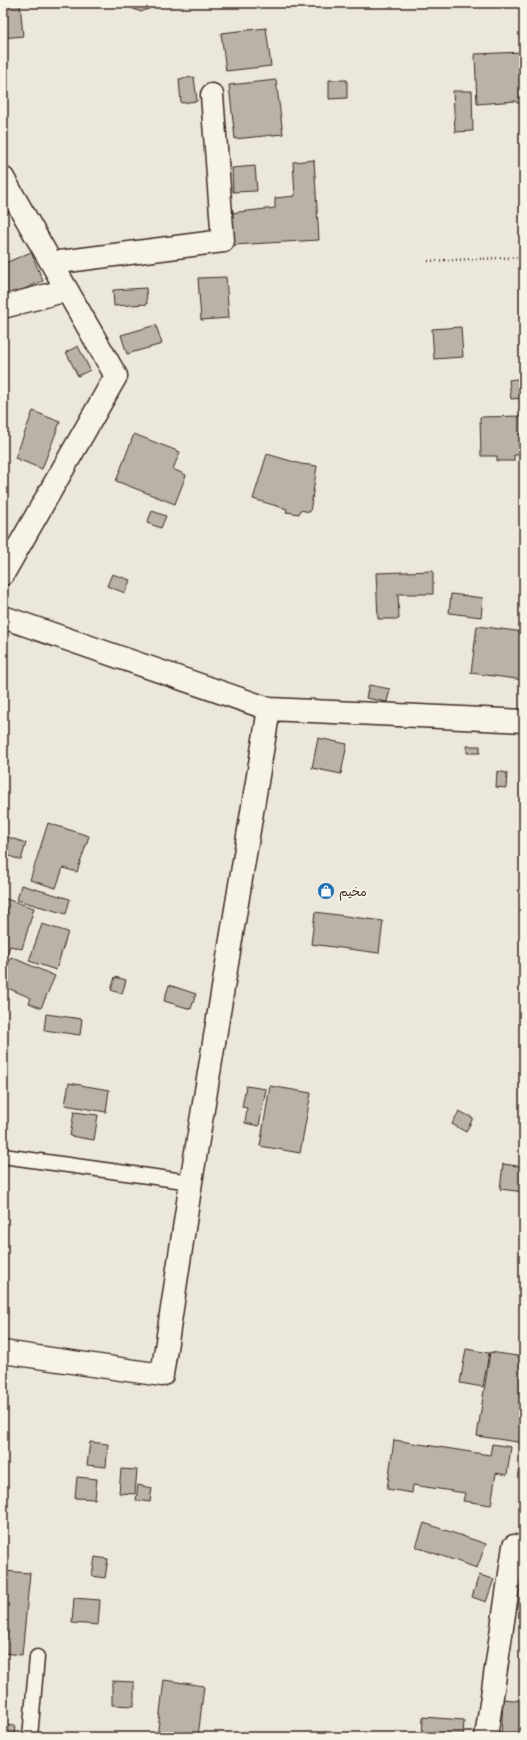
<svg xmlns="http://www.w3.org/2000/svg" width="527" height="1740" font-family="Delius,'Playpen Sans Arabic',sans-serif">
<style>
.building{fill:#bab2a7;stroke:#3b2a1e}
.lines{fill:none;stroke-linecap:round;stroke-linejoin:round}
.lane-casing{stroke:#3b2a1e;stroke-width:17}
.street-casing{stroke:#3b2a1e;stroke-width:25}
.path{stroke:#3b2a1e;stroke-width:2.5;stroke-dasharray:1 3;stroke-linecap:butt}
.lane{stroke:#f7f3e8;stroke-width:14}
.street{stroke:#f7f3e8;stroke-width:22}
.labels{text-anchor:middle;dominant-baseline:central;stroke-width:4;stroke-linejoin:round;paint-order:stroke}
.poi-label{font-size:12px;fill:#3b2a1e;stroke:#f7f3e8;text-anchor:start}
</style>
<rect width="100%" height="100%" fill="#ece7dc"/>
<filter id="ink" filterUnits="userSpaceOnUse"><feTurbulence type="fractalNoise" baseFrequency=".025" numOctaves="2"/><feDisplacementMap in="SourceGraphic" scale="8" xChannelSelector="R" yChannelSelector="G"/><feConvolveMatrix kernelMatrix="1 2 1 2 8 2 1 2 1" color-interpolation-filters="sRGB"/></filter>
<g filter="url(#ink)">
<path class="building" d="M3,3h17l3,33 -20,2z
M119,3h43l-21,9z
M266,28l5,38 -45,5 -5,-38z
M524,52v51h-7l-1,-2 -39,3 -2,-50z
M194,77l3,24 -16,2 -2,-24z
M276,80l7,54 -48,5 -6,-54z
M329,80h18v18l-18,1z
M453,91h19l1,40 -18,1z
M314,160l5,80 -86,5 -3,-32 45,-5v-10l20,-2 -2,-34z
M255,166l2,25 -24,1 -1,-24z
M31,252l12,29 -40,17v-34z
M226,277l3,41 -28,2 -3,-42z
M146,288l1,16 -33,2 -1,-16z
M156,325l6,19 -35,10 -6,-19z
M461,327l2,30 -29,2 -2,-30z
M78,346l12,24 -12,6 -12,-24z
M524,378v20l-13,1 -2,-19z
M33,411l27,11 -18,47 -27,-11z
M522,416h2v39h-10v6h-17v-5h-16l-1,-39z
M134,434l46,18 -7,17 13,6 -11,29 -59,-23z
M267,454l34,10 16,2 -7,46 -10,-2 -1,4 -13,-2 1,-3 -34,-10z
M152,511l14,5 -5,12 -14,-5z
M433,571v23h-35l1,25h-21l-2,-46z
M112,574l18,6 -5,13 -18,-7z
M451,594l32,4 -2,19 -32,-4z
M477,626l47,6v48l-53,-7z
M369,685l21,4 -3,13 -21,-4z
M318,738l29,6 -6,30 -29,-6z
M467,746h13v7h-13z
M497,771l10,2 -1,15 -10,-1z
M48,823l41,13 -12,36 -14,-4 -7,20 -26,-8z
M5,836l21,7 -5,17 -18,-6v-13z
M21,885l49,14 -4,15 -49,-14z
M3,898l31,10 -12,41 -12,-3 -7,21z
M315,912l68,9 -4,32 -68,-9z
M42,924l26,8 -12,38 -27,-9z
M11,957l44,19 -14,32 -12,-5 2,-5 -28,-12v-10z
M115,977l11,3 -4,14 -11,-4z
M169,985l27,9 -5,15 -27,-8z
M46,1014l36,5 -2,16 -36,-5z
M69,1083l40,7 -3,22 -41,-7z
M246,1086l20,3 -7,37 -14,-3 2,-15 -5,-1z
M270,1086l41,7 -11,60 -40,-7z
M459,1111l14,7 -7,14 -14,-8z
M74,1112l24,3 -4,25 -24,-4z
M503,1164l21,3v25l-24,-3z
M466,1349l23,4 -6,34 -23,-4z
M490,1352l34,5v86l-47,-7z
M394,1440l96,15 2,-11 19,3 -4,28 -11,-2 -5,32 -28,-4 2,-8 -52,-8 -1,8 -25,-4z
M90,1442l18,2 -2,23 -19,-2z
M121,1469l16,1 -2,24 -16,-1z
M77,1477l20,2 -2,20 -20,-1z
M138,1485l14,3 -2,14 -14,-2z
M424,1523l62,21 -9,24 -61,-21z
M95,1557l13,2 -3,19 -13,-2z
M3,1571l27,2 -8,82 -19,-2z
M479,1575l15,4 -8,23 -14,-5z
M74,1598l26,2 -2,25 -26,-2z
M164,1680l40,6 -6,51h-41z
M112,1681l22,1v24l-22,-1z
M503,1699l21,2v36h-23z
M423,1717l41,3 -1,17h-41z
M3,1725l12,1 -1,11h-11z"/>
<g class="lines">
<g class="lane-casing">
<path id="lane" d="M3,1156l188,26
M30,1737l7,-80"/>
</g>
<g class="street-casing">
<path id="street" d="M3,178l113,198 -113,198
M52,263l171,-22 -11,-146
M3,307l64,-17
M3,617l266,92 255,12
M3,1352l159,23 29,-193 78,-473
M486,1737l28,-191"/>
</g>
<path class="path" d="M428,261l96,-4"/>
<use href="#lane" class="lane"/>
<use href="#street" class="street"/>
</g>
</g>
<defs>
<g id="shop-disc" transform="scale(0.9)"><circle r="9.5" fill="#1f6fb2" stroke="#f7f3e8"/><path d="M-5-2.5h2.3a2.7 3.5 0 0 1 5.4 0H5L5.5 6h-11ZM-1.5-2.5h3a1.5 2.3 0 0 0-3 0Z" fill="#fff"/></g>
</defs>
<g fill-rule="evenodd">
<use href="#shop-disc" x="326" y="891"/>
</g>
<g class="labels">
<g class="poi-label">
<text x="339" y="891">مخيم</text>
</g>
</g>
<rect width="527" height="1740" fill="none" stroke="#f7f3e8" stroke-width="16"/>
<rect x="8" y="8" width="511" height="1724" fill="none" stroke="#3b2a1e" stroke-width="1.5" filter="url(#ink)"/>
</svg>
